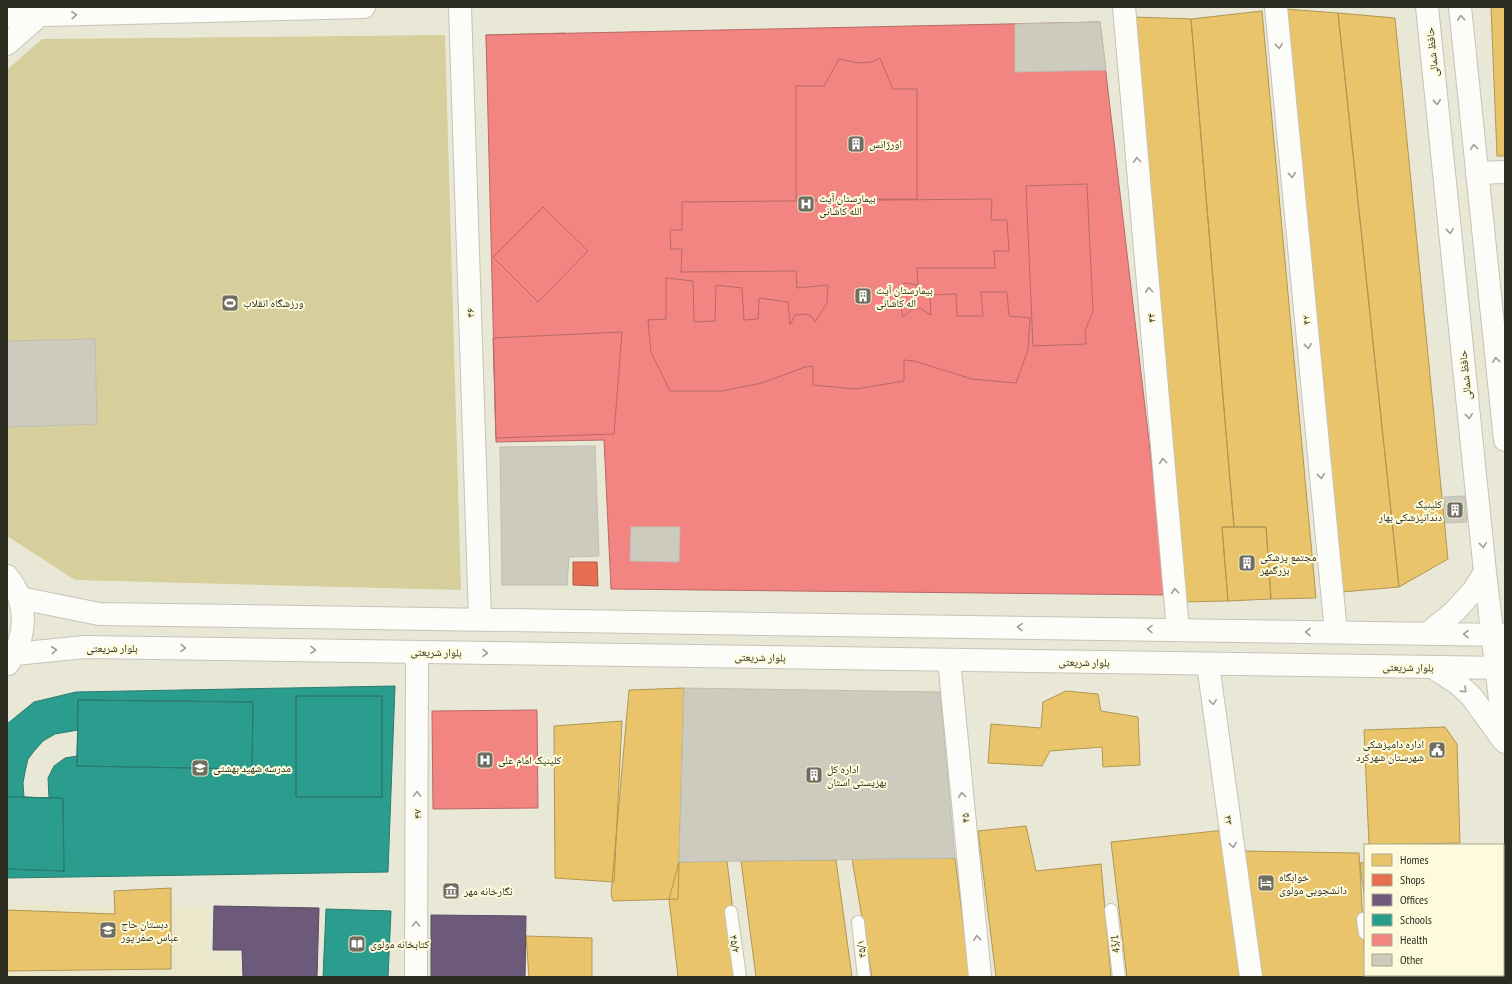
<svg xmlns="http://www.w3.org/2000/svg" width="1512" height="984" font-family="'PT Sans Narrow','Noto Naskh Arabic',sans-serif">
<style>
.built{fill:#ebe7cb}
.green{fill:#d6cf9c}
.homes{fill:#e9c46a;stroke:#b19654}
.shops{fill:#e76f51;stroke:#af5b42}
.offices{fill:#6d597a;stroke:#5a4c5f}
.schools{fill:#2a9d8f;stroke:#2b7b6e;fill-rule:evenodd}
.health{fill:#f28482;stroke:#b76a65}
.building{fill:#cccbbe;stroke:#bfbeb0}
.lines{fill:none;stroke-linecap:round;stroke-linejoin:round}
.service-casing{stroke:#c5c4b6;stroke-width:14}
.minor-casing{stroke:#c5c4b6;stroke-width:24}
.secondary-casing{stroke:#c5c4b6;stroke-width:24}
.service{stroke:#fcfcf9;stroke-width:12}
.minor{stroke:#fcfcf9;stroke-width:22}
.secondary{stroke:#fcfcf9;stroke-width:22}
.oneway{stroke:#9f9e97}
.labels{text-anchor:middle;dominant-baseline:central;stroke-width:4;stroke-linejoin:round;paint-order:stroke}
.street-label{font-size:11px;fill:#2d2c20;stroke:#fefbdc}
.poi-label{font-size:11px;fill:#2d2c20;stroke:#fefbdc;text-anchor:start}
</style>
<rect width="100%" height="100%" fill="#e9e8d7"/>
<path class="built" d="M7,905l202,1 -2,47h32v24h-232z"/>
<path class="green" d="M445,35l16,555 -386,-10 -68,-44v-466l35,-31z"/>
<path class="homes" d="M1491,7h14v149h-8z
M1285,9l53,4 61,574 -57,5z
M1262,11l54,587 -45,1 -5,-72h-32l-43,-508z
M1338,13l57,5 53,541 -49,28z
M1133,17l58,2 43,508h-12l6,74 -47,1z
M565,33v29l-12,2 2,26 -35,3 -2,-25 -31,-3 -1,-30z
M642,38l44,42 -34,37 -23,-22 -93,99 -22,-20z
M1222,527h44l5,72 -43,2z
M684,688l-6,211 -65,2 -2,-7 18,-204z
M1066,691l32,3 3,17 37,6 2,48 -37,2 -1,-20 -52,4 -8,15 -54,-3 3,-39 50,4 2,-26z
M622,721l-8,161 -59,-4 -1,-152z
M1445,727l12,17 3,99 -91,2 -5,-115z
M735,782l43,7 2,10 19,-1 -3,30 -13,1 -3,10 -58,-1 -1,-15 -15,-2 1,-24 9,-1 -1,-9z
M1026,826l10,45 65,-7 10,113h-115l-18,-146z
M1225,830l18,147h-116l-16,-135z
M1242,851l117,2 7,124h-108z
M955,858l15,119h-98l-20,-118z
M836,860l16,117h-96l-15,-116z
M727,861l14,116h-63l-9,-78 10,-37z
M1365,862v40l-5,-39z
M171,888v81l-164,2v-61l108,4 -1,-23z
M526,936l66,2v39h-63z
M1374,975h55v2h-54z"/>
<path class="shops" d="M916,527l41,1 1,24 -14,2v25l-38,-1v-25h11z
M573,562h24l1,24 -25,-1z"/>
<path class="offices" d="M214,906l105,2 -2,69h-74l-1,-27h-29z
M431,915l95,1 -1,61h-94z"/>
<path class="schools" d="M395,686l-7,186 -381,6v-9l57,2 -1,-73 -56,-1v8v-81l27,-22 42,-10zM296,696h86v101h-86zM78,700l175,2 -1,67 -175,-3z
M296,696h86v101h-86z
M78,700l175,2 -1,67 -175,-3z
M78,730l-1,26 -12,2 -11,8 -6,12 1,20 -25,-1 -1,-14 2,-11 3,-13 7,-9 8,-9 12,-7z
M7,797l56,1 1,73 -57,-2z
M326,909l65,2 -3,66h-65z"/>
<path class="health" d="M1100,22l67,573 -556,-6 -7,-149 -108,2 -10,-407z
M880,58l13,31h24v110l-121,1v-114h28l15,-27 19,4 13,-1z
M1087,184l6,127 -8,20 1,13 -53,2 -7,-160z
M992,199l-1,21h16l2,31h-15l1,17h-78l1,17 -14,-2 -6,8 5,26 8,-7 9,-2 11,7 -1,-20 26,-1 1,22h26l-2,-24h26l2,24 21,2 -2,32 -12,33 -44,-4 -58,-18 -10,-1v21l-48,8 -43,-4v-19l-8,1 -43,16 -40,8h-52l-19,-39 -3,-32 18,-1v-41l27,3 1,41 21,-1 1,-36 26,3 2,32 14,-1 1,-21 29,4 2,23 5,-10 12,-1 5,3 3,5 12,-19 1,-18 -31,3 -1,-17 -115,1 1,-23h-11l-1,-19h12v-28z
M543,207l45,44 -50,51 -45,-45z
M622,332l-8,102 -118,4 -3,-100z
M537,710l1,98 -105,1 -1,-98z"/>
<path class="building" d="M1100,22l6,48 -91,2v-48z
M95,339l2,85 -90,3v-86z
M595,446l4,110 -30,1 -2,28h-65l-2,-138z
M1465,496l2,26 -21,1 -2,-26z
M631,527h49l-1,35 -49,-1z
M684,688l256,4 15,166 -276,4z"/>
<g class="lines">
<g class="service-casing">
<path id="service" d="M1111,910l8,67
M731,912l9,65
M1363,919l2,14
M858,922l6,55
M1370,975v2"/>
</g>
<g class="minor-casing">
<path id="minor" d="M460,7l20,612
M1124,7l54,623
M1276,7l60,625
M1477,173l28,-1
M949,660l31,317
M1208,664l43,313
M416,977l1,-325"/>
</g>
<g class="secondary-casing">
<path id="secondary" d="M1427,7l58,565 20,170
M1460,7l45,433
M7,16l357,-9
M7,44l32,-28
M7,576c22,27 20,61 1,88
M20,598l79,16 1406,21
M1428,633l26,-21 19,-21 12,-19
M15,654l70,-7 1420,21
M1432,667l25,16 15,14 31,43"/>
</g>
<use href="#service" class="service"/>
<use href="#minor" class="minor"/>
<use href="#secondary" class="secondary"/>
</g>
<defs><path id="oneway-chevron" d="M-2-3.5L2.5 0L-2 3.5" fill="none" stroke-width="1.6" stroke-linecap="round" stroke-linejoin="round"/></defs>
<g class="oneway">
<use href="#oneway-chevron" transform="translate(74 15) rotate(-2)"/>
<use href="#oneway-chevron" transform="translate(1461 18) rotate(-96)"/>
<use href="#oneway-chevron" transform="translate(1279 46) rotate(84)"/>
<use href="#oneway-chevron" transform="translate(1437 102) rotate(84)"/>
<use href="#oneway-chevron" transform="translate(1474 147) rotate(-96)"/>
<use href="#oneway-chevron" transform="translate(1137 160) rotate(-95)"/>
<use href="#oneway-chevron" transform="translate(1292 175) rotate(84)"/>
<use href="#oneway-chevron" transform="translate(1450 231) rotate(84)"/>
<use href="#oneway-chevron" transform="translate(1149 290) rotate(-95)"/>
<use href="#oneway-chevron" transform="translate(1308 346) rotate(84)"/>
<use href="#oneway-chevron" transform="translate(1496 360) rotate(-96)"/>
<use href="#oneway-chevron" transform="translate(1469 416) rotate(84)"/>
<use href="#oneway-chevron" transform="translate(1163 461) rotate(-95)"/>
<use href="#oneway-chevron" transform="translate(1321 476) rotate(84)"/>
<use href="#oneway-chevron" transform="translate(1483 545) rotate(84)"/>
<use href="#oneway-chevron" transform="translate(1175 591) rotate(-95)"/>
<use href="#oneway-chevron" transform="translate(1020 627) rotate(-179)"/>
<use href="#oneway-chevron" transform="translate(1150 629) rotate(-179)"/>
<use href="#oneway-chevron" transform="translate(1308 632) rotate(-179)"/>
<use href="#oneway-chevron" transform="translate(1466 634) rotate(-179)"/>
<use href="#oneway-chevron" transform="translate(183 648) rotate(1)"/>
<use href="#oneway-chevron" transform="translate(54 650) rotate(-6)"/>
<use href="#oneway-chevron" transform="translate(313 650) rotate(1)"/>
<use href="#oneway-chevron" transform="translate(485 653) rotate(1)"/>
<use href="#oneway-chevron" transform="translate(1464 690) rotate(44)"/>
<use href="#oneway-chevron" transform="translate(1213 702) rotate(82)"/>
<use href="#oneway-chevron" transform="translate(417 794) rotate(-90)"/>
<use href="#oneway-chevron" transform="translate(962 795) rotate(-96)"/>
<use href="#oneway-chevron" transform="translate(1233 845) rotate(82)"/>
<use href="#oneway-chevron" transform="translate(416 924) rotate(-90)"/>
<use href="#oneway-chevron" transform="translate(977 938) rotate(-96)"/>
</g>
<defs>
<g id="building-square" transform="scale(0.9)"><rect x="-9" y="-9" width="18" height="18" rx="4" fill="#6f6e60" stroke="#fefbdc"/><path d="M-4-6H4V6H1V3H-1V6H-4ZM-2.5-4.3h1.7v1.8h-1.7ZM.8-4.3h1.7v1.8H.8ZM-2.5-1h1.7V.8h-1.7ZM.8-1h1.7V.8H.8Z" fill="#fff"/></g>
<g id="hospital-square" transform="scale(0.9)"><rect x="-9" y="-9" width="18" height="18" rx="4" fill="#6f6e60" stroke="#fefbdc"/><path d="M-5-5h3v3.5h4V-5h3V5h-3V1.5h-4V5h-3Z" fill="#fff"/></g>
<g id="stadium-square" transform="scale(0.9)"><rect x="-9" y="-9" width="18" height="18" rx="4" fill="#6f6e60" stroke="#fefbdc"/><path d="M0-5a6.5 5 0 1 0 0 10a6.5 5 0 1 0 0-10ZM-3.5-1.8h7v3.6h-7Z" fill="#fff"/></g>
<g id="civic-square" transform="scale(0.9)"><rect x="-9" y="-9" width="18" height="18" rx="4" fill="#6f6e60" stroke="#fefbdc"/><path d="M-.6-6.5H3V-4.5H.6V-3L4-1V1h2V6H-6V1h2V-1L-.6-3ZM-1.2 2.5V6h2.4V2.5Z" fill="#fff"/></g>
<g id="school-square" transform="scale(0.9)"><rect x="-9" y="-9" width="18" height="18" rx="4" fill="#6f6e60" stroke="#fefbdc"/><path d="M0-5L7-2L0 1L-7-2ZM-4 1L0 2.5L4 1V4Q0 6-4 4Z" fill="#fff"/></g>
<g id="hotel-square" transform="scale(0.9)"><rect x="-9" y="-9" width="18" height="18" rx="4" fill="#6f6e60" stroke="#fefbdc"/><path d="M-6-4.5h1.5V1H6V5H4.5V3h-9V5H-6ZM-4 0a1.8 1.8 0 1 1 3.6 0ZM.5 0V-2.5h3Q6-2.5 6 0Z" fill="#fff"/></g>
<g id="museum-square" transform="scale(0.9)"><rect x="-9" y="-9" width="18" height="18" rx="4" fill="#6f6e60" stroke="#fefbdc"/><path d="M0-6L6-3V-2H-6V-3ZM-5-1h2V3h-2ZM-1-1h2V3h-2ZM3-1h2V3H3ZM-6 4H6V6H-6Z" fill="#fff"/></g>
<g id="library-square" transform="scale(0.9)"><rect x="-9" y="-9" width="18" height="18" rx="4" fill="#6f6e60" stroke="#fefbdc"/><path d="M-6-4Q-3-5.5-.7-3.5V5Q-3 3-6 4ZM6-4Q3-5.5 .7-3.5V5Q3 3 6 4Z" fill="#fff"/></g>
</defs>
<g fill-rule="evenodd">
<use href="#building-square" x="856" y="144"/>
<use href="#hospital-square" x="806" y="204"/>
<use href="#building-square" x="863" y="296"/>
<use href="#stadium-square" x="230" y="303"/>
<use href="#building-square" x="1455" y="510"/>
<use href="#building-square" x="1247" y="563"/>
<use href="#civic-square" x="1437" y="750"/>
<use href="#hospital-square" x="485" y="760"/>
<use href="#school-square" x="200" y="768"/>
<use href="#building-square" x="814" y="775"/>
<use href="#hotel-square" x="1266" y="883"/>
<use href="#museum-square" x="451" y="891"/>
<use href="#school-square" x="108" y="930"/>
<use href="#library-square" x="357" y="944"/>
</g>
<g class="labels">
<g class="street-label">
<text transform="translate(1432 52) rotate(-96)">حافظ شمالی</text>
<text transform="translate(470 313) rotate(-92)">۴۶</text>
<text transform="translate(1151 318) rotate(-95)">۴۴</text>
<text transform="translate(1306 320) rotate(-96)">۴۲</text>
<text transform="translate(1465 375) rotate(-96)">حافظ شمالی</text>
<text x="112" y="648">بلوار شریعتی</text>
<text transform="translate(436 652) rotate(1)">بلوار شریعتی</text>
<text transform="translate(760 657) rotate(1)">بلوار شریعتی</text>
<text transform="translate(1084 662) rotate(1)">بلوار شریعتی</text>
<text transform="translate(1408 667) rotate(1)">بلوار شریعتی</text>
<text transform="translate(417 814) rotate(-90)">۴۷</text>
<text transform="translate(965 818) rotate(-96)">۴۵</text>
<text transform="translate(1229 820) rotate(82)">۴۳</text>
<text transform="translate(735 944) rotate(82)">۴۵/۲</text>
<text transform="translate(1115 944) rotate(-97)">43/1</text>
<text transform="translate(861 949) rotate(-97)">۴۵/۱</text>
</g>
<g class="poi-label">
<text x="869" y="144">اورژانس</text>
<text x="819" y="198">بیمارستان آیت<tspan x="819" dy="13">الله کاشانی</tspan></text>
<text x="876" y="290">بیمارستان آیت<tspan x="876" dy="13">اله کاشانی</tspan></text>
<text x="243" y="303">ورزشگاه انقلاب</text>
<text x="1442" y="504" text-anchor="end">کلینیک<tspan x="1442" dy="13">دندانپزشکی بهار</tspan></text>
<text x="1260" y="557">مجتمع پزشکی<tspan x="1260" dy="13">بزرگمهر</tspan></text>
<text x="1424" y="744" text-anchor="end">اداره دامپزشکی<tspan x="1424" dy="13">شهرستان شهرکرد</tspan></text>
<text x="498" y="760">کلینیک امام علی</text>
<text x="213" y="768">مدرسه شهید بهشتی</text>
<text x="827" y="769">اداره کل<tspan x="827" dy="13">بهزیستی استان</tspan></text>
<text x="1279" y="877">خوابگاه<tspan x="1279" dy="13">دانشجویی مولوی</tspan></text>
<text x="464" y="891">نگارخانه مهر</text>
<text x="121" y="924">دبستان حاج<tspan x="121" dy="13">عباس صفر پور</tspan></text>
<text x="370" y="944">کتابخانه مولوی</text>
</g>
</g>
<rect width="1512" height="984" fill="none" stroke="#2d2c20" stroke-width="16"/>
<rect x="1364" y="844" width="140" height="132" fill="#fefbdc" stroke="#aaa891"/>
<rect x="1372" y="854" width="20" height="12" fill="#e9c46a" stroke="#aaa891"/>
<text x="1400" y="864" font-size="12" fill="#2d2c20">Homes</text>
<rect x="1372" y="874" width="20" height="12" fill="#e76f51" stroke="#aaa891"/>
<text x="1400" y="884" font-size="12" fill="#2d2c20">Shops</text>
<rect x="1372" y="894" width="20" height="12" fill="#6d597a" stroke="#aaa891"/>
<text x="1400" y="904" font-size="12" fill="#2d2c20">Offices</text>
<rect x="1372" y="914" width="20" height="12" fill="#2a9d8f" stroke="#aaa891"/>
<text x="1400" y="924" font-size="12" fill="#2d2c20">Schools</text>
<rect x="1372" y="934" width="20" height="12" fill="#f28482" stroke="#aaa891"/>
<text x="1400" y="944" font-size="12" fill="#2d2c20">Health</text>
<rect x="1372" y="954" width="20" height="12" fill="#cccbbe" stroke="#aaa891"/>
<text x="1400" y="964" font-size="12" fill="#2d2c20">Other</text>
</svg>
